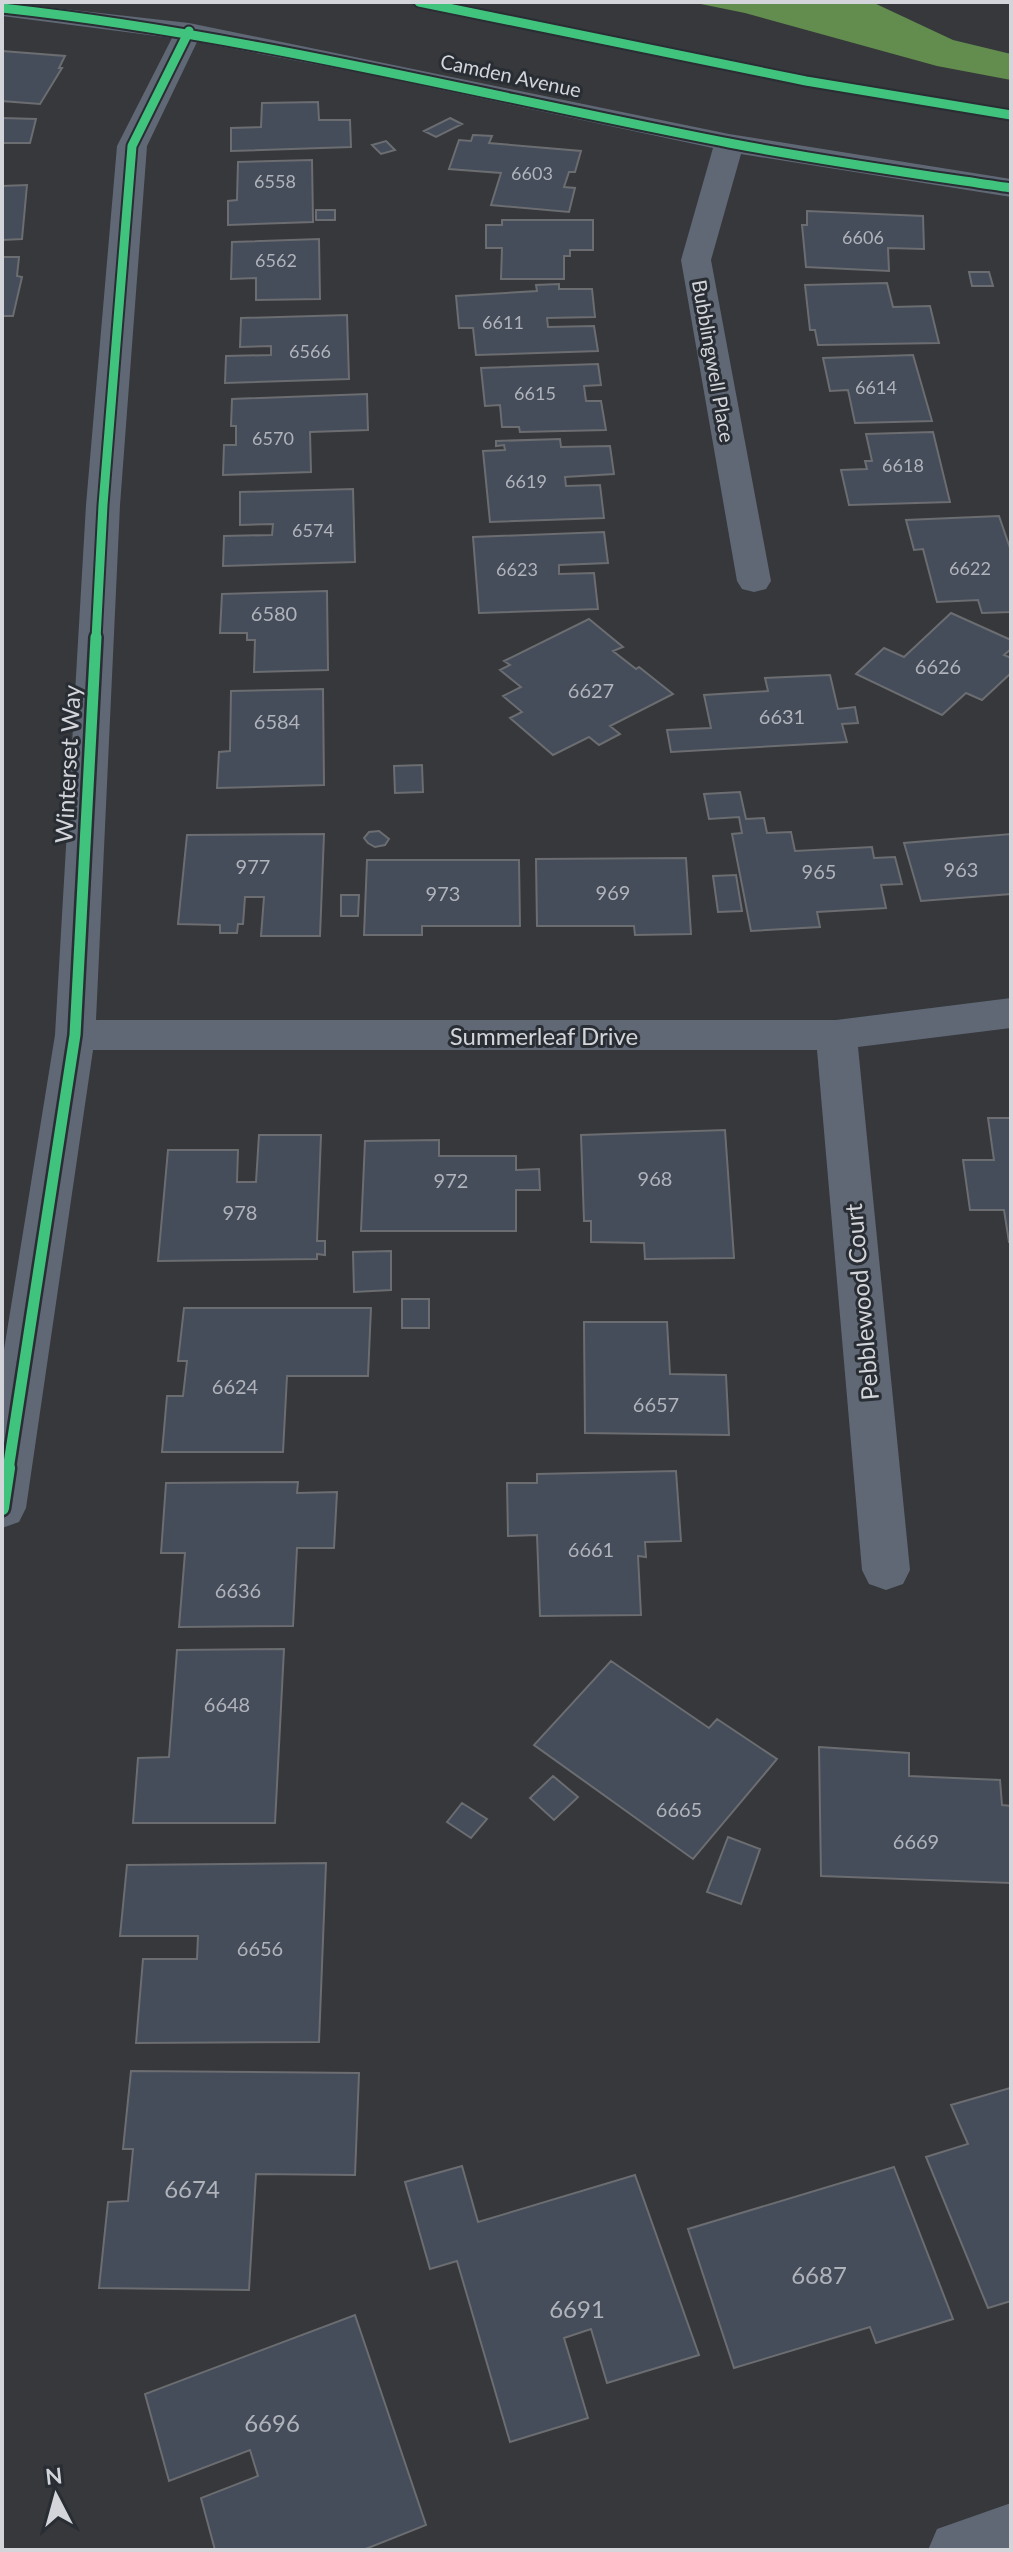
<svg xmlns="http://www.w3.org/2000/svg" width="1013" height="2552" font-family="Lato,sans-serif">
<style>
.water{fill:#628d4e}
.building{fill:#454c5a;stroke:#6b6d70;stroke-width:2}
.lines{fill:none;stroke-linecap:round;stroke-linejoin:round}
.minor{fill:#606876;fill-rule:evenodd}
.cycleway-far2-casing{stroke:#292d34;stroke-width:13}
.cycleway-far1-casing{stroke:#292d34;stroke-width:16}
.cycleway-casing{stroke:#292d34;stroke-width:19}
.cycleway-far2{stroke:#40c37c;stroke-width:9}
.cycleway-far1{stroke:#40c37c;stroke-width:11}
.cycleway{stroke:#40c37c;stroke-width:14}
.labels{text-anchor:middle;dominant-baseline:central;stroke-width:6;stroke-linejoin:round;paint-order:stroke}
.far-number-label{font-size:18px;fill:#b0b3ba}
.far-street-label{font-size:20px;fill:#d3d5da;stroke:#292d34}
.number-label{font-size:20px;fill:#b0b3ba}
.street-label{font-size:24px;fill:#d3d5da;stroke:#292d34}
.near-number-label{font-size:24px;fill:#b0b3ba}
</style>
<rect width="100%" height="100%" fill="#36383b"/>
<path class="water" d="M691,2h181l81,38 58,14v26l-74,-14 -192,-53z"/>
<path class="building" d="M2,51l63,5 -6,12h3l-22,36 -38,-3z
M318,102l1,18h31l1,27 -120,4v-23l30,-1 1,-24z
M2,118l34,1 -6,24h-28z
M450,118l12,6 -26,13 -12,-6z
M473,135l19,1 -3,7 92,8 -6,21h-6l-5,15 11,1 -6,24 -78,-7 10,-32 -52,-4 10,-29 12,1z
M386,141l9,9 -14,4 -9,-9z
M312,160l1,62 -85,3v-24l9,-1 1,-38z
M27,185l-5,54 -20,1v-54z
M316,210h19v10h-19z
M807,211l116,5 1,33 -36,-1 1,23 -83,-4 -4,-42h5z
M502,220h91v30h-23v6h-6v23h-63l1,-31h-16v-23h16z
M319,239l1,60 -64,1v-22l-25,1 1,-37z
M2,257h17l-2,19 5,1 -9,39h-11z
M969,272h20l4,14h-21z
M887,283l6,24 37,-1 9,37 -121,2 -3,-15h-5l-5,-45z
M559,284v5h33l3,28 -48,1 1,9 46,-1 4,25 -122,4 -3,-27h-14l-3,-32 81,-5 -1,-6z
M347,315l2,64 -124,4 1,-27 45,-1v-9l-31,1 1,-29z
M913,355l19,66 -77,2 -7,-33 -18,1 -7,-33z
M598,364l3,21 -17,1 2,15h15l5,29 -86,2 -1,-5h-17l-2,-22 -15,1 -4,-38z
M367,394l1,36 -58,2 1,40 -88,3 1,-30h12v-19h-5l1,-27z
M933,432l17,70 -101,3 -8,-35 26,-1 -2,-8h7l-6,-27z
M560,439l1,8 49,-1 4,28 -49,3 1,9 34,-1 4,33 -114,4 -7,-71 22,-1 -1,-5 -8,1v-5z
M353,489l2,73 -132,4 1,-30 48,-1 1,-11 -33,1v-33z
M999,516l12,35v61l-29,1 -4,-13 -41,2 -14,-53 -9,1 -8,-30z
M604,532l4,31 -49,2v9l35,-1 4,36 -119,4 -6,-76z
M327,591l1,79 -74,2 1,-32h-8v-7h-27l2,-39z
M951,613l60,27v9l-7,6 7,3v15l-29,27 -16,-7 -24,22 -86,-41 28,-26 20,9z
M589,619l34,28 -10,4 23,18 3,-2 34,27 -63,32 10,8 -21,11 -10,-8 -36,18 -43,-37 12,-6 -19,-16 18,-9 -21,-17 10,-5 -6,-4z
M830,675l8,34 17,-2 3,16 -16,1 5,18 -176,10 -4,-22 44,-2 -7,-33 64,-4 -3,-13z
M323,689l1,96 -107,3 2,-36 11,-1 1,-60z
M422,765l1,27 -28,1 -1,-27z
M740,792l6,27 18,-1 3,15 24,-1 4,19 77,-4 2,11 21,-1 7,27 -21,1 5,23 -69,4 3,15 -69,4 -19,-97 10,-1 -3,-16 -30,2 -5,-25z
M379,831l10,8 -4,6 -10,2 -7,-4 -4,-5 5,-6z
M324,834l-4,102h-59l3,-39h-19l-2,27h-5l-1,9h-17v-8l-42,-1 9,-89z
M1011,834v60l-90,7 -17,-58z
M686,858l5,76 -56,1 -1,-9h-97l-1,-67z
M367,860h152l1,66h-98v9h-58z
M736,875l6,36 -24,1 -5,-36z
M341,895h18l-1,21h-17z
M988,1118h23v124h-2l-5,-32h-34l-7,-50h31z
M725,1130l9,128 -89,1 -1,-16 -53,-1v-21h-7l-3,-86z
M259,1135h62l-4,106h8v14l-8,-1v5l-159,2 10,-111h70l-1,32h19z
M439,1140v16h77v14l23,-1 1,21h-24v41h-155l4,-90z
M391,1251v39l-37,2 -1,-40z
M402,1299h27v29h-27z
M184,1308h187l-3,68h-81l-4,76h-121l5,-56h16l4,-35h-9z
M584,1322h83l3,52 56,1 3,60 -144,-2z
M676,1471l5,70 -36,1 1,15 -8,-1 3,59 -101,1 -3,-81 -29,1 -1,-53h30v-9z
M298,1482l-1,11 40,-1 -3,56h-37l-4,78 -114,1 6,-74h-24l5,-70z
M284,1649l-9,174h-142l5,-65 31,-1 8,-107z
M611,1661l98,67 8,-9 60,40 -84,100 -159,-114z
M819,1747l90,6v23l91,4 2,25 9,1v77l-190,-7z
M553,1776l25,21 -24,23 -24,-22z
M462,1803l25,16 -16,19 -24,-16z
M728,1837l32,12 -19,55 -34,-12z
M326,1863l-7,179 -183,1 7,-84h54l1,-23h-78l7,-71z
M131,2071l228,2 -4,102 -99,-1 -7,116 -150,-2 9,-86 20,-1 5,-52h-10z
M1010,2088l1,213 -23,7 -62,-151 42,-13 -17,-39z
M462,2166l16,56 157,-47 64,180 -92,28 -16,-54 -27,9 24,80 -78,24 -53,-181 -27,8 -25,-87z
M894,2167l59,152 -77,24 -6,-16 -136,41 -46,-139z
M355,2315l71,210 -63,25h-148l-14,-52 57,-22 -8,-26 -81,31 -24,-87z"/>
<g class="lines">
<path class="minor" d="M2,2l187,21 540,111 282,45v18l-270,-43 -30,106 60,321 -5,8 -12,3 -12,-3 -5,-8 -56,-321 32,-112 -346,-74 -170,-32 -50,104 -27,359 -24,515h740l175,-22v30l-153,19 52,523 -7,14 -17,6 -17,-6 -7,-14 -45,-520h-724l-67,458 -7,14 -17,6v-166l53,-327 31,-530 31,-359 55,-108 -170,-22z
M1011,2503v47h-83l9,-21z"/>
<g class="cycleway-far2-casing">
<path id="cycleway-far2" d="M419,2l387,79 205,34
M2,8c247,27 484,88 727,135 94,18 188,31 282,45
M96,639l7,-134 29,-359 57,-115"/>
</g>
<g class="cycleway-far1-casing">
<path id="cycleway-far1" d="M8,1470l67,-435 21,-398"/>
</g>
<g class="cycleway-casing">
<path id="cycleway" d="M2,1508l6,-40"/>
</g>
<use href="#cycleway-far2" class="cycleway-far2"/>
<use href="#cycleway-far1" class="cycleway-far1"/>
<use href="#cycleway" class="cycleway"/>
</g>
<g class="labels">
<g class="far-number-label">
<text x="532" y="173">6603</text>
<text x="275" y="181">6558</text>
<text x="863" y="237">6606</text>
<text x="276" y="260">6562</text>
<text x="503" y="322">6611</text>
<text x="310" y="351">6566</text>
<text x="876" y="387">6614</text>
<text x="535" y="393">6615</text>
<text x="273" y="438">6570</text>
<text x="903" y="465">6618</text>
<text x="526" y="481">6619</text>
<text x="313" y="530">6574</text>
<text x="970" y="568">6622</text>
<text x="517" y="569">6623</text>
</g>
<g class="far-street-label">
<text transform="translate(511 75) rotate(12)">Camden Avenue</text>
<text transform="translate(714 361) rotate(80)">Bubblingwell Place</text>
</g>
<g class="number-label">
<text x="274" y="613">6580</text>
<text x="938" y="666">6626</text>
<text x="591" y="690">6627</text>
<text x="782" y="716">6631</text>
<text x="277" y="721">6584</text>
<text x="253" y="866">977</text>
<text x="961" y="869">963</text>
<text x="819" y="871">965</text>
<text x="613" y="892">969</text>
<text x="443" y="893">973</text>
<text x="655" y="1178">968</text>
<text x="451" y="1180">972</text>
<text x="240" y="1212">978</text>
<text x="235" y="1386">6624</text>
<text x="656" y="1404">6657</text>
<text x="591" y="1549">6661</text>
<text x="238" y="1590">6636</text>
<text x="227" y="1704">6648</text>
<text x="679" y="1809">6665</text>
<text x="916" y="1841">6669</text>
<text x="260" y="1948">6656</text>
</g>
<g class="street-label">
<text transform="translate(67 764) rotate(-87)">Winterset Way</text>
<text x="544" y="1035">Summerleaf Drive</text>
<text transform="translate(861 1302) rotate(-95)">Pebblewood Court</text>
</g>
<g class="near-number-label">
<text x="192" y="2188">6674</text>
<text x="819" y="2274">6687</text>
<text x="577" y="2308">6691</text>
<text x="272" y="2422">6696</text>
</g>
</g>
<rect width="1013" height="2552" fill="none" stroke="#d3d5da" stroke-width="8"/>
<g transform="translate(56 2496) rotate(354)" stroke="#292d34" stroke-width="6" paint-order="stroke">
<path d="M0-6L14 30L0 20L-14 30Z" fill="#d3d5da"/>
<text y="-12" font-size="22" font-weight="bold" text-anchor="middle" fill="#d3d5da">N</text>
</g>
</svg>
